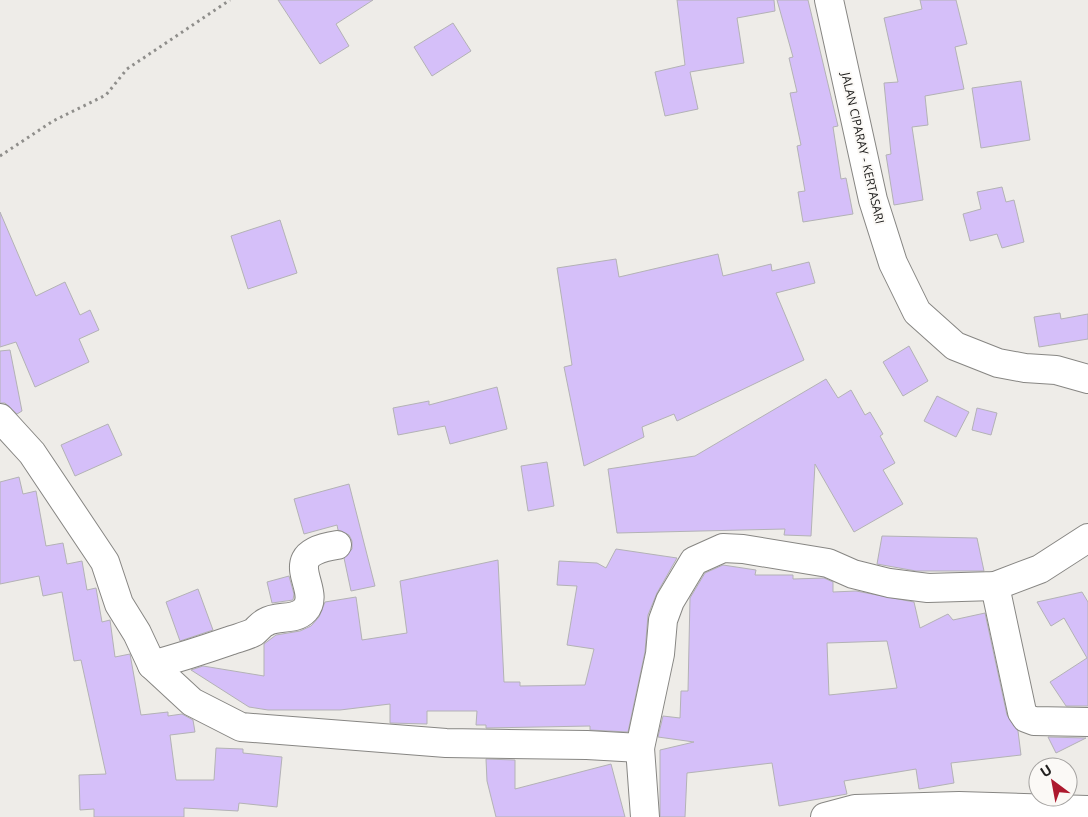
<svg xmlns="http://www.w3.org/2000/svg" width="1088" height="817" font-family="'Open Sans',sans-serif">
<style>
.building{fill:#d5bff9;stroke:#b3b2b5;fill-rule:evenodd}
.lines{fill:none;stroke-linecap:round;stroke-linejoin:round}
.street-casing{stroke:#878683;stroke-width:30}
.secondary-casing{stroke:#878683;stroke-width:30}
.path{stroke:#8f8e8b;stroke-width:3;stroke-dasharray:2.5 4;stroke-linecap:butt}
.street{stroke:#fff;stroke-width:28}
.secondary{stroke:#fff;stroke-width:28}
.labels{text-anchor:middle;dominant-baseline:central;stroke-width:4;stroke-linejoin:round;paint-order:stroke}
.street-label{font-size:12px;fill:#21201f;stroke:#fbf9f6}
</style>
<rect width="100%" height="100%" fill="#eeece8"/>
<path class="building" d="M278,0h95l-37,24 13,22 -29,18z
M677,0h97l1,11 -38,7 7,45 -54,9 8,37 -33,7 -10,-44 30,-7z
M777,0h31l30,126 -5,1 8,52 5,-1 7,36 -50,8 -5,-30 7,-1 -8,-45 4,-1 -11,-52 7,-1 -8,-34 4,-1z
M920,0h36l11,44 -12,3 9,42 -39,7 3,29 -16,2 11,73 -29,5 -8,-50 5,-1 -7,-71 14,-1 -14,-64 38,-9z
M453,23l18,28 -39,25 -18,-29z
M1021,81l9,59 -49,8 -9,-60z
M1002,187l4,15 8,-2 10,42 -22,6 -5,-14 -27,7 -7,-27 18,-5 -4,-17z
M0,212l36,84 29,-14 15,33 10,-5 9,20 -20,9 10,23 -54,25 -19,-45 -16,5z
M280,220l17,53 -49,16 -17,-53z
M718,254l5,22 48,-12 1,7 37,-9 6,21 -39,10 28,67 -127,61 -3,-7 -32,13 2,10 -60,29 -20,-99 8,-2 -15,-97 59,-9 3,18z
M1060,313l1,6 27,-5v25l-49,8 -5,-30z
M909,346l19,35 -25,15 -20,-34z
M10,350l12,61 -5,3 -12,-11h-5v-52z
M826,379l12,19 13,-8 14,25 5,-3 13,22 -3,2 15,27 -12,7 20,34 -49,28 -39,-68 -4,72 -27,-1 1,-6 -168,4 -9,-64 87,-13z
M497,387l10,42 -57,15 -5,-18 -47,9 -5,-27 36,-7v4z
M937,396l32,16 -13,25 -32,-16z
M977,408l20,5 -6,22 -19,-5z
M108,424l14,31 -47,21 -14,-31z
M547,462l7,44 -26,5 -7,-45z
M19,477l4,17 13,-3 10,55 17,-3 4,21 15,-3 5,29 9,-2 6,34 8,-2 5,37 15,-3 11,61 27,-3v4l14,-2 11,6 2,12 -25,3 6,45h38l2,-32 27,1v4l39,4 -5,50 -38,-4 -1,8 -54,-3v9h-90v-8l-14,1 -1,-35 27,-1 -25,-114 -7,1 -12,-69 -19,4 -4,-20 -39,8v-102z
M349,484l26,102 -24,5 -7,-33 8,-9v-8l-3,-6 -11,-5 -1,-5 -33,9 -10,-35z
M882,536l95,2 7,33h-68l-39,-7z
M616,549l61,9 -20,35 -9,22 -3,37 -17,80 -38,-2v-4l-104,2v-3h-10l1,-14h-50v13l-37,-1v-19l-50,6h-72l-19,-3 -58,-37 12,-4 61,10v-32l12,-9 24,-4 11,-5 8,-9 6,-15 31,-5 6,43 45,-7 -7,-52 98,-21 6,122h16v4l65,-1 9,-36 -27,-4 10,-59 -20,-1 2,-24 38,2 9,5z
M723,565l33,5 -1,5h38v4l31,-1 9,4v10l23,-1 58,11 6,26 28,-14 5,6 32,-7 22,102 11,16 3,24 -70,8 3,20 -35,6 -3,-20 -72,12 3,13 -68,12 -7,-43 -85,10 -2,44h-25v-67l34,-8 -36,-5 5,-21 17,2 1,-27h7l2,-93 15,-25zM887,641l10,47 -68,7 -2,-52z
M289,576l5,18 -1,6 -21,3 -5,-21z
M198,589l15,41 -33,11 -14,-39z
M1082,592l6,10v104h-22l-16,-24 37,-24 -23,-40 -13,8 -14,-24z
M1048,737l38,1 -30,15z
M486,759l29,1v29l96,-25 14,53h-129l-9,-36z"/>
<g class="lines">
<g class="street-casing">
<path id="street" d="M995,586l27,126 4,6 8,3 54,1
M152,665c26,-7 51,-15 77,-24 8,-3 18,-5 25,-9 4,-3 7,-8 12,-10 11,-7 29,-1 39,-12 19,-21 -31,-56 32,-65
M640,748l5,69
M825,817l30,-8 104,-3 129,4"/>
</g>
<g class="secondary-casing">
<path id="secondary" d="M829,0l44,200 20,63 24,49 38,34 43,17 27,5 31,2 32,9
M0,418l32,35 73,109 14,42 18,29 15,32 40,37 49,25 205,16 141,2 53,3 20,-94 3,-34 7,-19 24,-40 29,-13 20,1 85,14 25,11 36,9 39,5 67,-2 45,-17 48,-31"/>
</g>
<path class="path" d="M0,156l53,-35 53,-26 21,-26 103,-69"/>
<use href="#street" class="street"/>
<use href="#secondary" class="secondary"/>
</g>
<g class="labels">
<g class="street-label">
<text transform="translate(863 148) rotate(77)">JALAN CIPARAY - KERTASARI</text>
</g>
</g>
<g transform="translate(1053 782) rotate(328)"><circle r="24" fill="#fbf9f6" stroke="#a4a2a0"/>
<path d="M0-4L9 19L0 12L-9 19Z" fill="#ad192e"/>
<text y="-8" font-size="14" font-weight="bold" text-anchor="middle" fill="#21201f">U</text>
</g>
</svg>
